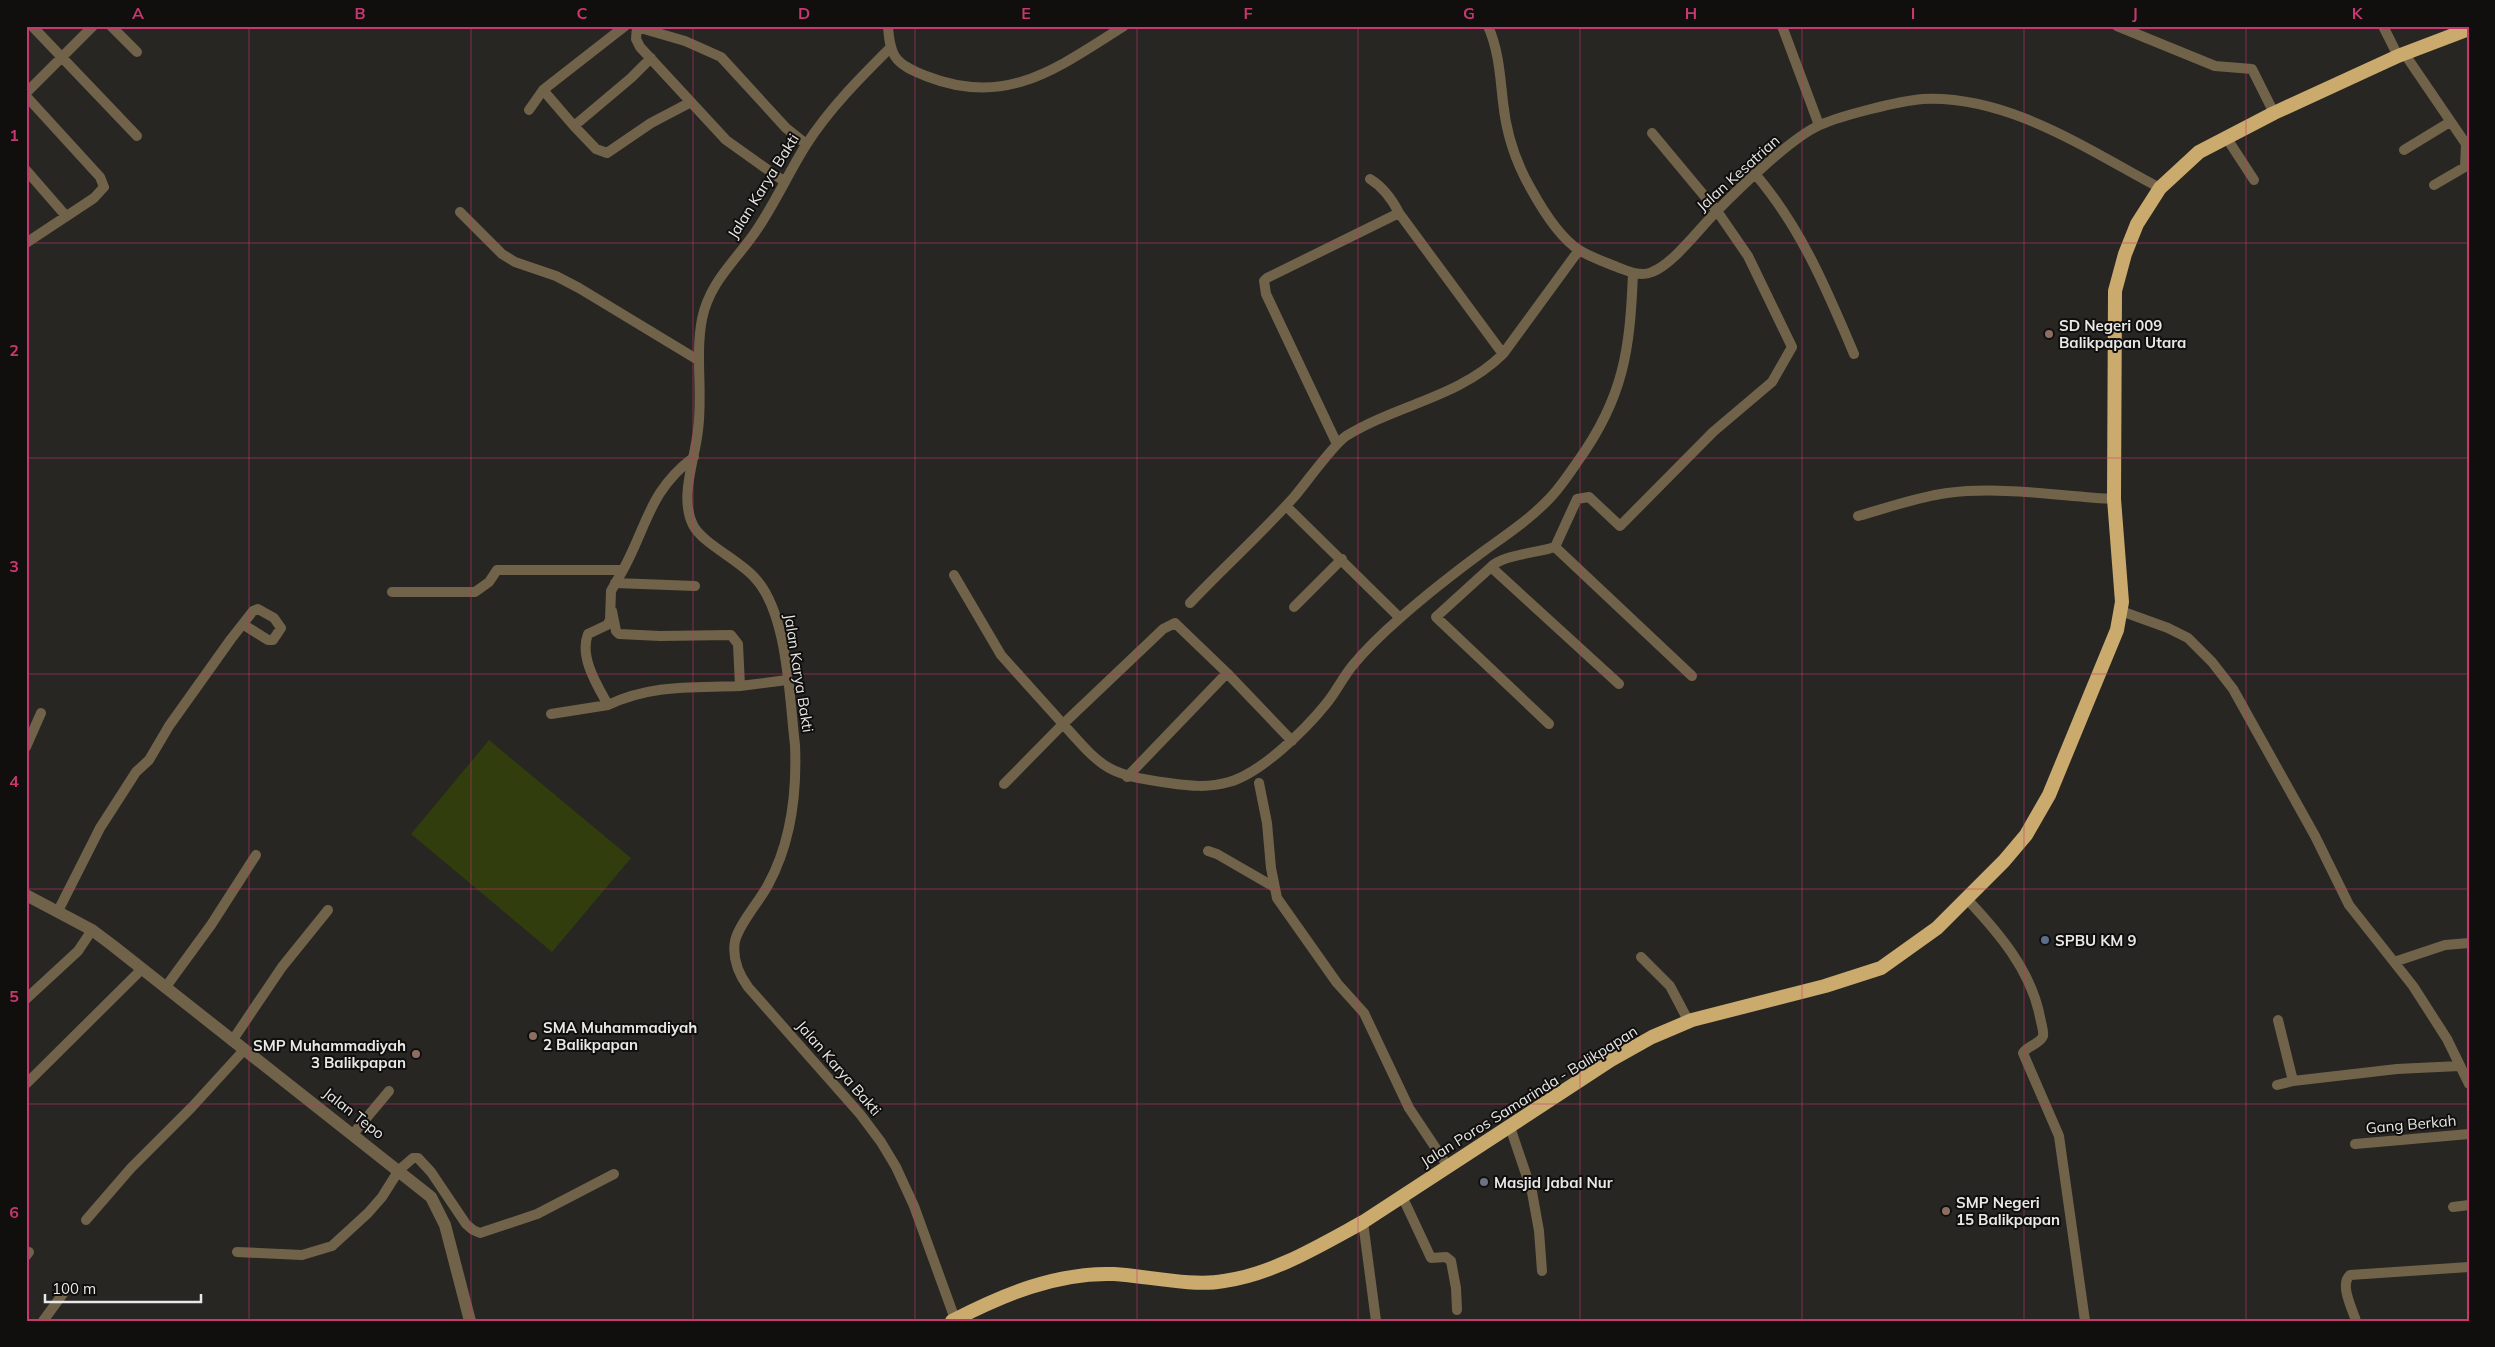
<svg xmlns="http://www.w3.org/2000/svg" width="2495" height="1347" font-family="Mulish,sans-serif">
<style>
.green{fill:#313d0d}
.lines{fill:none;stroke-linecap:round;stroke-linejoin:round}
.minor{stroke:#716349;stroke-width:10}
.tertiary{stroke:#716349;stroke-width:12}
.trunk{stroke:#caaa6d;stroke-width:14}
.grid{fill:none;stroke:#c83770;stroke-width:1;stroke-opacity:0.55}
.education-dot{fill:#8d6e63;stroke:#100f0e;stroke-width:2}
.service-dot{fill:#5c6f8a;stroke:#100f0e;stroke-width:2}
.worship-dot{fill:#6b7280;stroke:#100f0e;stroke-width:2}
.labels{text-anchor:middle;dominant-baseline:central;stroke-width:4;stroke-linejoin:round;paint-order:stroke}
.street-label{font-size:15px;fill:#e8e8e6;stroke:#100f0e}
.poi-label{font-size:15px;font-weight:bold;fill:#e8e8e6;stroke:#100f0e;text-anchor:start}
.neatline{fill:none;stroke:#c83770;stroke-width:2}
.grid-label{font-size:16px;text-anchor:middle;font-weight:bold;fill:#c83770}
</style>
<rect width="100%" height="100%" fill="#272623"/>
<path class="green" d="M489,740l142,118 -79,94 -141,-118z"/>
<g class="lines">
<path class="minor" d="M32,26l105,110
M111,26l26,26
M888,26c2,32 8,38 38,50 81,32 131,-8 198,-50
M1488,26c11,25 12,50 15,76 3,30 13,61 28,87 11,20 28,48 48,61 11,7 26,12 38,17 11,4 23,10 35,5 21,-8 47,-43 63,-59 22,-23 77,-76 105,-88 23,-10 79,-24 103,-26 86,-4 165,51 237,89
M1782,26l37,99
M2117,26l98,40 37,3 22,44
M2383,26l15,30
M890,48c-30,30 -61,61 -84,97 -17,27 -30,56 -48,83 -20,31 -48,52 -56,91 -7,37 1,74 -4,111 -3,30 -19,67 -5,95 9,18 46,35 61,52 34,35 35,119 41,168 2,47 -4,98 -27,140 -9,17 -29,39 -33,56 -3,17 3,32 13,46l112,127 21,28 15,25 18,39 41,113
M2404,53l62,91 -1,23 -31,18
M543,90l31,36 57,-48 20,-20
M26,93l67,-67
M26,96l74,81 4,10 -10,11 -68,45
M529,110l14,-20 82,-64
M574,126l22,23 11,4 44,-30 40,-21
M2226,137l28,43
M2404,150l46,-28
M26,170l40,46
M1756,175c45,53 71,115 98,179
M1370,179c13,8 22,20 29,34l104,141
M785,182l-59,-42 -86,-93 -4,-8 1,-12 48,14 36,16 65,71 20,16
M460,212l42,42 13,8 41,14 23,12 119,72
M1337,444l-71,-150 -2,-13 3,-3 132,-65
M1286,506l114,112
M1858,516c29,-8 59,-19 89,-23 56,-7 111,3 167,6
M1555,547l137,129
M1491,567l-55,50 113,107
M954,575l47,80 62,69 -59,60
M615,583l80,3
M392,592h83l14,-10 8,-12h126c25,-46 26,-79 71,-113
M1190,603c34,-36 71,-69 104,-106 12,-14 39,-52 52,-61 52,-32 112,-38 157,-82l76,-104
M1294,607l48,-48
M612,611l4,20 3,3 41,2 71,-1 7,9 2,42 47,-6
M2121,611l47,17 20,10 24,24 21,27 82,147 34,69 64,81 34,53 22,45
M1619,684l-128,-117c11,-12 46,-14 64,-20l22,-48 12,-2 31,29 93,-94 59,-50 20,-35 -44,-91 -31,-45 -65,-78
M608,705c44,-21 85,-17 132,-19
M551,714l57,-9c-11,-20 -29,-48 -20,-71l19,-9 3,-5 1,-29 12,-21
M1292,741l-65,-68 -52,-50 -12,6 -100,95c41,46 44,50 106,59 20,3 40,5 60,-1 32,-9 76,-52 97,-78 10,-12 17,-27 27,-39 14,-17 31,-33 47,-47 27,-24 58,-48 88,-70 21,-15 43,-30 61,-49 11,-11 20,-25 29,-38 46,-64 52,-112 55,-188
M26,747l15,-34
M1127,777l100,-104
M1259,783l8,40 4,45 6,30 60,85 27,30 45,95 38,57
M1208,851l9,3 57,33
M1966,898c32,34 65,72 74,119 1,6 4,14 3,19 -3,8 -16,10 -20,17l36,83 26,185
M58,911l42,-83 36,-56 13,-12 20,-34 62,-87 22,-28 5,-2 16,9 7,10 -8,12h-5l-24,-15
M1641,957l29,29 19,36
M2394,962l51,-17 24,-2
M165,988l46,-63 45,-70
M26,999l52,-48 14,-21
M2278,1020l15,61 104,-12 62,-3
M232,1041l50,-74 46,-57
M26,1084l116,-115
M2277,1085l16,-4
M1510,1127l22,65 7,39 3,40
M353,1134l36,-43
M2355,1144l114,-10
M1402,1196l29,62 15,-1 5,4 5,27 1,22
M2453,1207l16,-2
M86,1220l45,-52 61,-61 52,-57
M1363,1222l13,99
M237,1252l65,3 30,-9 36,-33 14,-16 17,-27 14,-12h5l13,14 35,52 7,6 7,3 57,-19 77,-40
M26,1256l3,-4
M43,1321l22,-30
M2356,1321c-3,-11 -17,-36 -6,-46l119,-8"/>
<path class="tertiary" d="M26,895l66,35 20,15 319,252 14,28 25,96"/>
<path class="trunk" d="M952,1321c51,-26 104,-49 162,-47 33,2 78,13 110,7 49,-7 95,-35 139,-59l248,-162 41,-23 40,-17 133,-34 56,-18 56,-40 67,-67 22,-26 23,-40 68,-165 5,-28 -8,-103 1,-208 10,-37 12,-30 23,-36 39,-36 75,-39 124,-57 71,-27"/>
</g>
<path class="grid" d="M249,26v1295M471,26v1295M693,26v1295M915,26v1295M1137,26v1295M1358,26v1295M1580,26v1295M1802,26v1295M2024,26v1295M2246,26v1295M26,243h2443M26,458h2443M26,674h2443M26,889h2443M26,1104h2443"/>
<g class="education-dot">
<circle cx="2049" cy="334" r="5"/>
<circle cx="533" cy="1036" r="5"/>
<circle cx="416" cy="1054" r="5"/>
<circle cx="1946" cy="1211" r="5"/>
</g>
<circle class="service-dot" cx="2045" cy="940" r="5"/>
<circle class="worship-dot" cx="1484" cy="1182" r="5"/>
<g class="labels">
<g class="street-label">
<text transform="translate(1738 173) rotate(-42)">Jalan Kesatrian</text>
<text transform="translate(763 186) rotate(-58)">Jalan Karya Bakti</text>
<text transform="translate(799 673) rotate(81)">Jalan Karya Bakti</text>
<text transform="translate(839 1068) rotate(49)">Jalan Karya Bakti</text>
<text transform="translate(1529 1096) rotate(-32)">Jalan Poros Samarinda - Balikpapan</text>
<text transform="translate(354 1113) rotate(38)">Jalan Tepo</text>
<text transform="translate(2411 1124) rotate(-5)">Gang Berkah</text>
</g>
<g class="poi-label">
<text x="2059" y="325">SD Negeri 009<tspan x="2059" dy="17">Balikpapan Utara</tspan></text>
<text x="2055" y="940">SPBU KM 9</text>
<text x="543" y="1027">SMA Muhammadiyah<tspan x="543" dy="17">2 Balikpapan</tspan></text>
<text x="406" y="1045" text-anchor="end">SMP Muhammadiyah<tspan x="406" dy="17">3 Balikpapan</tspan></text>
<text x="1494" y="1182">Masjid Jabal Nur</text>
<text x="1956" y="1202">SMP Negeri<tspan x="1956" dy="17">15 Balikpapan</tspan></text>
</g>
</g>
<rect width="2495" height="1347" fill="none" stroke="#100f0e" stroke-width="55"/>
<path d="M45 1294v8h156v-8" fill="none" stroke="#e8e8e6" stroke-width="2.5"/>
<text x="52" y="1294" font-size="15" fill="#e8e8e6" stroke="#100f0e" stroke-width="4" paint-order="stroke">100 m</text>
<rect x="28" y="28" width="2440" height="1292" class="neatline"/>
<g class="grid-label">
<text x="138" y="19">A</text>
<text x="360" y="19">B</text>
<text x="582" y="19">C</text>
<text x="804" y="19">D</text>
<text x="1026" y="19">E</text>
<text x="1248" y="19">F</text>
<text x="1469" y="19">G</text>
<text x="1691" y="19">H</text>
<text x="1913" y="19">I</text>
<text x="2135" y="19">J</text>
<text x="2357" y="19">K</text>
<text x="14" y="141">1</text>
<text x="14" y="356">2</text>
<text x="14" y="572">3</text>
<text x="14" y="787">4</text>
<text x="14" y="1002">5</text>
<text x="14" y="1218">6</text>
</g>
</svg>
